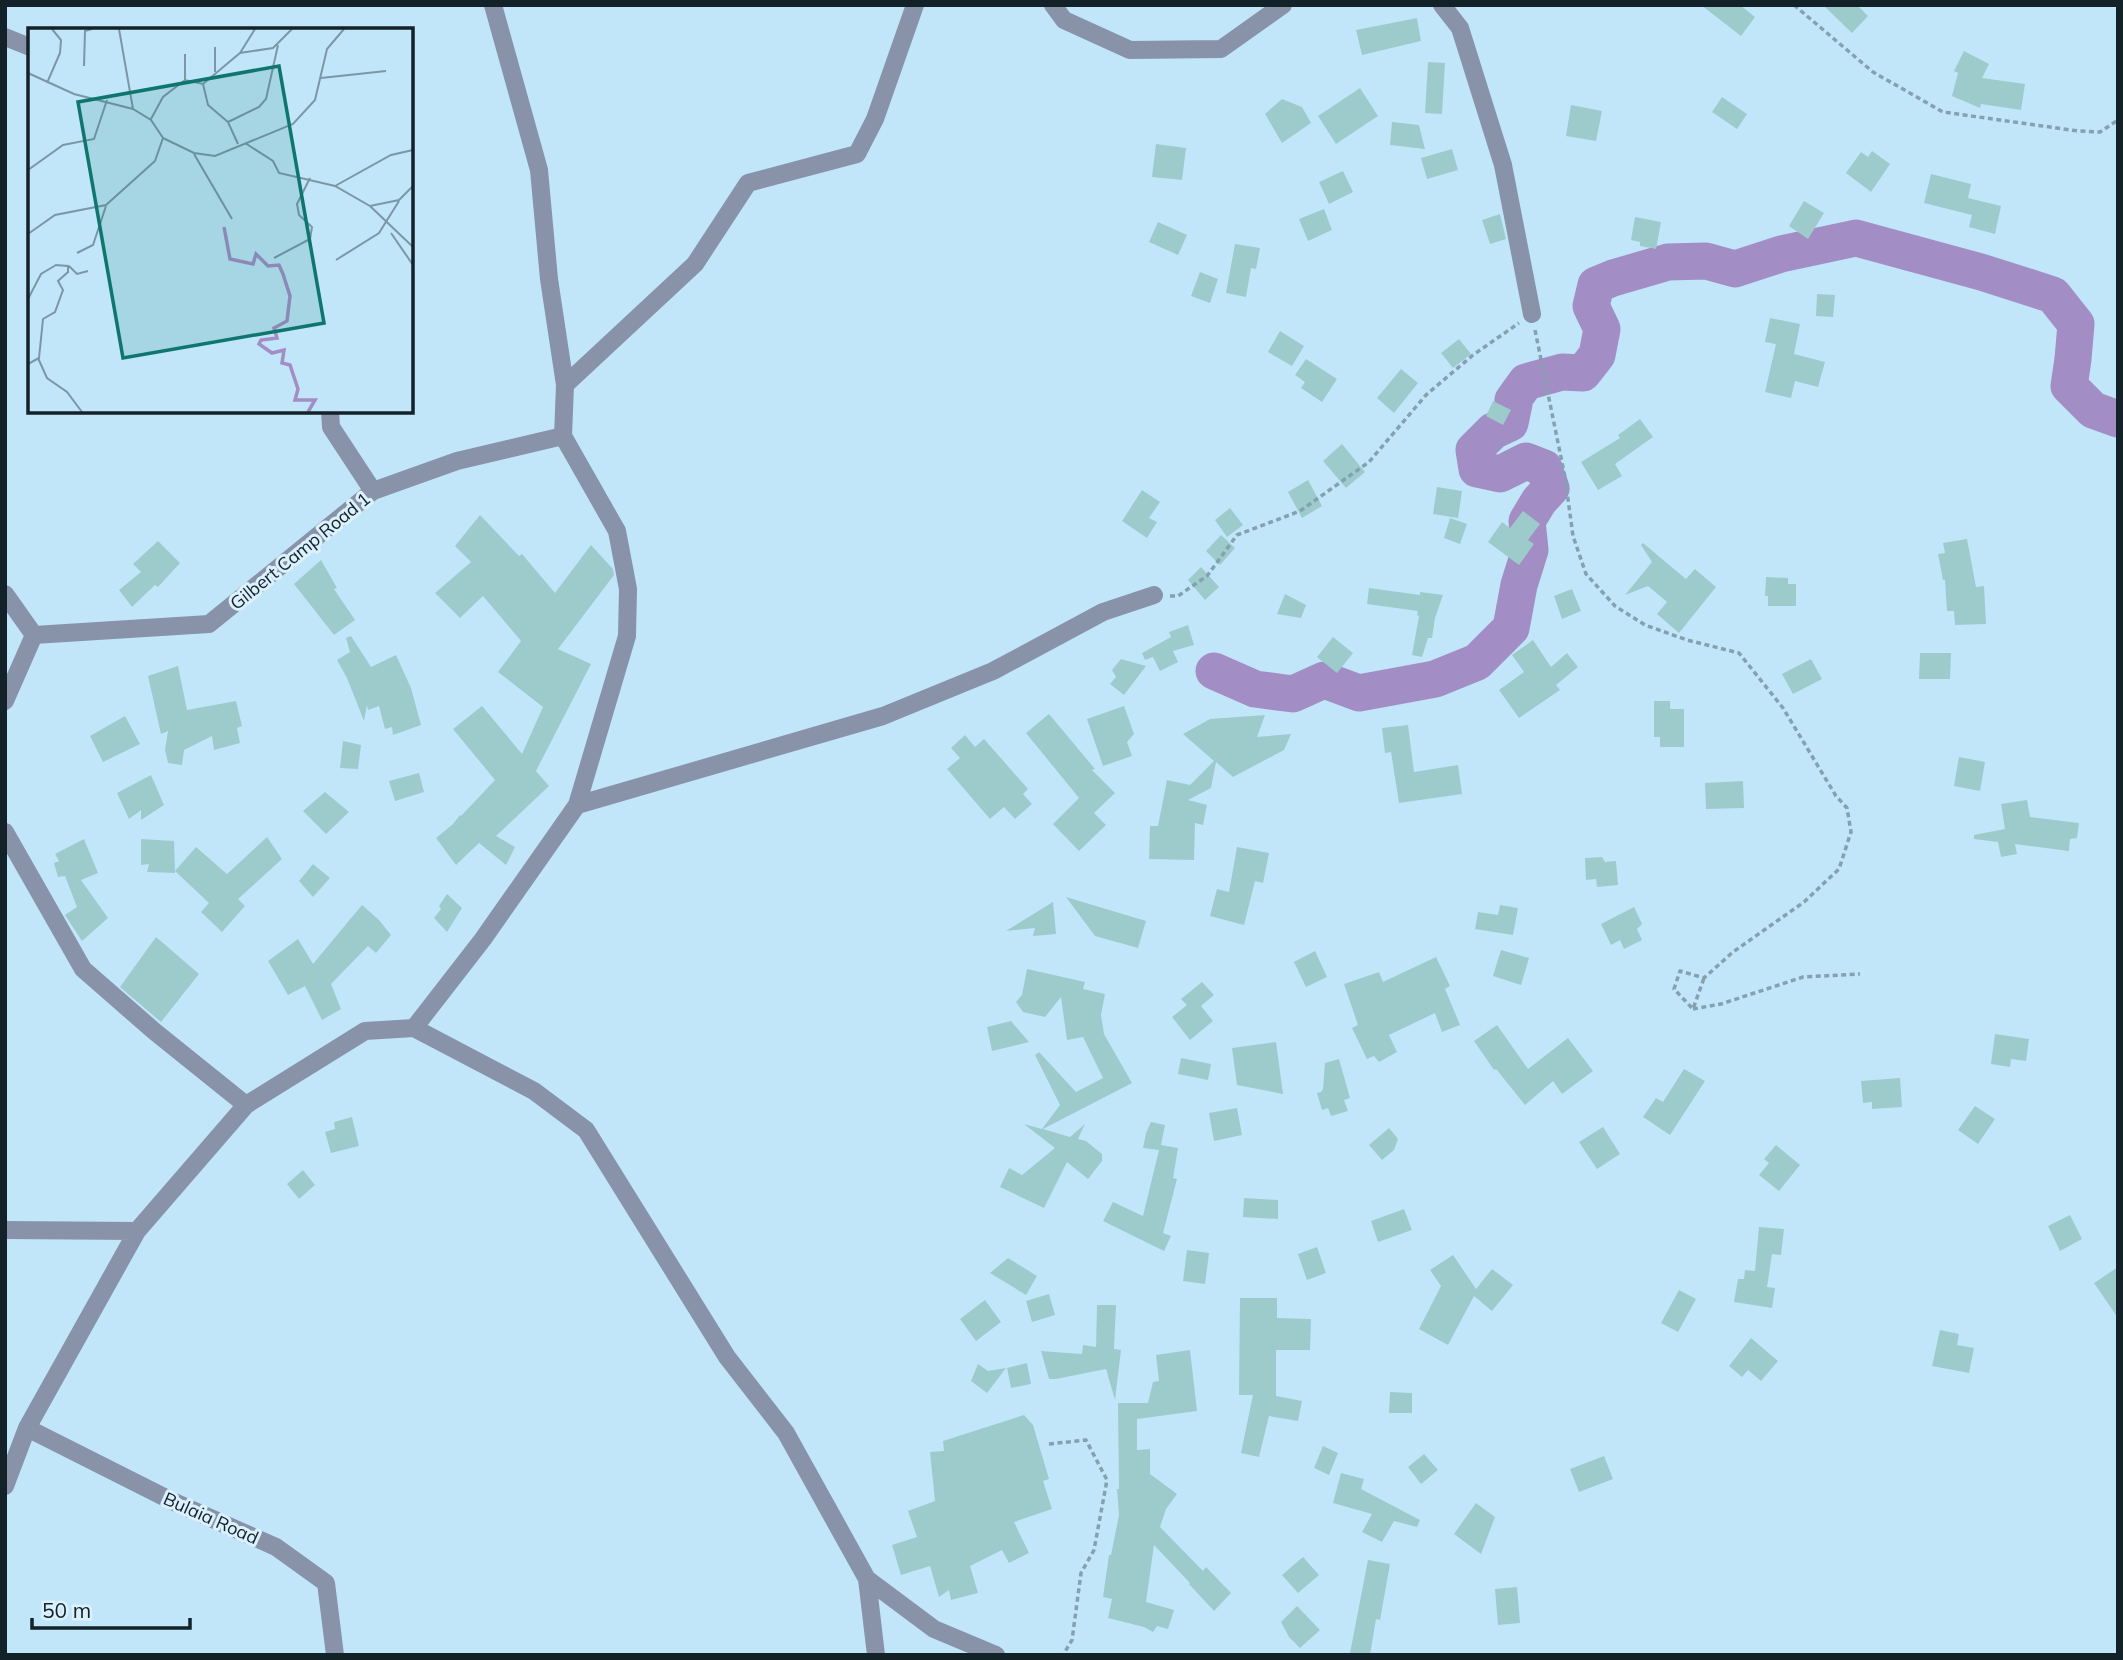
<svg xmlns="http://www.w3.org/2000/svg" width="2123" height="1660" font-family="Mulish,sans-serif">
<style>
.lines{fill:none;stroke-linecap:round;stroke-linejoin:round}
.river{stroke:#a28ec4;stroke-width:37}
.building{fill:#9dcbcc}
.path{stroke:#84a1b0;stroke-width:3.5;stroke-dasharray:5 3.5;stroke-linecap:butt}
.street{stroke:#8892a9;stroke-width:18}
.labels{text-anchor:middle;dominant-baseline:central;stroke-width:6;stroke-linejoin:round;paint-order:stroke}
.street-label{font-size:18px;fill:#132128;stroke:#dbf1fd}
.inset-river{fill:none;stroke:#a28ec4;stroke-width:3.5}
.inset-road{fill:none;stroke:#7b97a6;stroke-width:2}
.view{fill:#0f766e;fill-opacity:0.15;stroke:#0f766e;stroke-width:3.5}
.inset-edge{fill:none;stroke:#132128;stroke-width:3.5}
</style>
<rect width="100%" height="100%" fill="#c1e6fa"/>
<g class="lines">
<path class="river" d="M1214,671l41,18 38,5 31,-14 35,13 76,-14 42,-17 34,-34 8,-43 11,-35 -3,-29 12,-20 12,-13 -7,-20 -18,-7 -26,13 -23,-5 -3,-19 19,-19 17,-8 4,-19 -1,-4 13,-18 36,-10 21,1 14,-18 5,-26 -11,-23 5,-21 17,-7 55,-16 38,-1 29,8 46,-15 75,-16 125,34 72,23 23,29 -3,35 -4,27 24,24 25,9"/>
</g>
<path class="building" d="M1701,5h39l15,12 -14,19z
M1823,5h34l11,11 -16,17z
M1417,18l4,23 -59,14 -6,-25z
M1964,51l25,13 -7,14 43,6 -4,26 -40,-6 -1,4 -28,-12 6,-23 -4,-2z
M1428,62l17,1 -3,51 -17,-1z
M1360,88l18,28 -42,28 -18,-28z
M1722,97l25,17 -10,15 -25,-17z
M1282,99l20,8 9,16 -29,20 -17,-29z
M1571,105l31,6 -6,30 -30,-5z
M1392,122l27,3 6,24 -35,-4z
M1156,144l30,4 -4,32 -30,-3z
M1452,149l6,21 -31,9 -6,-21z
M1872,151l18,13 -19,28 -25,-19 15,-21 7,5z
M1343,171l10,21 -24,12 -10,-22z
M1931,174l40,10 -3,14 33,8 -6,28 -26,-7 3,-12 -48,-12z
M1804,201l20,12 -16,26 -19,-13z
M1324,209l8,21 -24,11 -9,-22z
M1500,214l6,25 -16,5 -8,-24z
M1635,217l26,5 -5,27 -16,-3v-4l-9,-2z
M1158,222l29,13 -9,20 -29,-13z
M1235,244l25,4 -4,21 -5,-1 -5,29 -20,-4z
M1200,272l18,7 -8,24 -19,-7z
M1817,294l18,1 -2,22 -17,-1z
M1770,318l30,6 -6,30 31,8 -7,25 -23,-6 -4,17 -26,-6 11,-48 -11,-2z
M1280,331l24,15 -12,20 -24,-14z
M1459,339l12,15 -18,14 -12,-15z
M1306,359l31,20 -15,23 -21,-14 4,-6 -10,-7z
M1401,369l17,14 -24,30 -17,-15z
M1493,401l18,9 -8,15 -17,-9z
M1640,419l13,18 -38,27 7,12 -24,14 -17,-28 39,-24 -2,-3z
M1342,444l23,28 -19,16 -23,-27z
M1308,480l14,26 -20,12 -14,-26z
M1437,487l25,4 -4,27 -25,-4z
M1142,490l18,12 -11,16 8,4 -10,16 -25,-17z
M1230,508l13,17 -16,12 -12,-17z
M1523,511l17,13 -12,16 6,4 -15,21 -31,-23 14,-20 8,6z
M480,515l39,41 3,-2 33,39 36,-48 22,24 1,6 -56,74 33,15 -55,107 13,15 -53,50 19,11 -9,18 -27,-22 -23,22 -20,-27 17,-14 7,-9 1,1 34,-36 -42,-51 29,-23 40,48 21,-47 -45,-35 23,-31 -38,-45 -23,22 -25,-25 36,-31 -16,-16z
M1450,518l17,6 -7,20 -16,-6z
M1221,535l14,13 -15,17 -14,-14z
M1967,539l9,48 8,-1 2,38 -31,1 -1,-14h-7l-2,-31h-2l-5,-26 7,-1 -2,-10z
M158,541l22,22 -22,24 -3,-2 -23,22 -13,-17 22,-18 -8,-8z
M1643,543l43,36 9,-10 21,18 -37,46 -22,-19 10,-12 -19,-16 -23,9 27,-33 -11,-17z
M321,560l16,28 -3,1 21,31 -21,15 -40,-51z
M1201,567l18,20 -14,13 -17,-20z
M1766,577l22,1v6h8v22h-28v-10h-3z
M1369,588l51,7v-3l23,3 -8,23 -3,20h-4l-6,19 -10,-2 7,-39 -2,-1 1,-4 -51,-7z
M1572,589l9,22 -19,8 -8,-23z
M1285,594l21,11 -5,13 -24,-4z
M1188,625l6,20 -21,6 5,11 -18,9 -7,-14 -8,3 -3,-7 29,-16 -2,-5z
M351,636l20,31 25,-12 15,33 10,37 -28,10 -1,-8 -7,2 -6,-23 -11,4 -1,-5 -3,16 -17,-43 -10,-18 13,-8 -4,-14z
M1333,637l20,16 -16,20 -20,-16z
M1533,640l18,27 16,-14 11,14 -22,18 4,5 -41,28 -20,-28 25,-18 -12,-17z
M1920,653h31l-1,26h-31z
M1121,659l25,7 -22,29 -14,-11 6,-7 -4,-7z
M1811,659l11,20 -29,15 -11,-20z
M178,666l9,44 49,-9 6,25 -5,2 3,15 -26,7 -2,-14 -28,14 -2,15 -14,-2 -3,-13 3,-19 -7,3 -13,-58z
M1654,701h16v8h14v38h-24v-10h-6z
M1124,706l10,28 -7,8 5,14 -29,10 -16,-47z
M1049,714l46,55 -3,1 23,23 -21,20 12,12 -27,26 -26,-27 26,-26 -53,-65z
M1265,715l-8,22 34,-3 -7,16 -51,27 -17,-15 -5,26 -23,12 19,5 -4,20 -8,-2 -1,37 -45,-1 1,-33h8l9,-46 23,5 24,-24 -31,-27 27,-15z
M125,716l15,28 -37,18 -13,-26z
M1408,725l6,47 44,-7 4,29 -63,9 -8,-51 -6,1 -3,-25z
M965,735l10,12 9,-8 44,50 -5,5 9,10 -17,15 -11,-12 -14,12 -43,-50 13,-11 -9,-10z
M343,741l18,4 -3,24 -18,-1z
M1959,757l26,5 -5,29 -26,-5z
M419,773l5,19 -29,9 -6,-20z
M151,775l13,30 -23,15v-10l-12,9 -12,-26z
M1743,781l1,27 -38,1 -1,-26z
M325,792l24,20 -23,22 -23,-23z
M2027,800l3,17 49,6 -2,15 -7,1 -1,12 -54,-7 2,10 -16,3 -3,-15 -24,-3v-4l31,-6 -4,-25z
M267,837l15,22 -44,40 7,7 -23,26 -21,-20 8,-9 -34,-32 21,-24 31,27z
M84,839l14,34 -17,7 27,38 -26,23 -17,-26 12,-8 -12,-31 -7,1 -4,-14 5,-2 -4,-7z
M141,839l33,2 1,32 -28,-1 2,-8 -8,1z
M1237,847l32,6 -6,30 -8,-2 -11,44 -34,-9 7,-27 12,3z
M1602,857l3,5 11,-1 2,24 -21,2 -1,-8 -10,1 -1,-22z
M313,864l17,14 -17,19 -14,-16z
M447,894l15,14 -15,24 -13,-14 7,-9 -2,-3z
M1066,897l80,24 -8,27 -43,-12z
M1053,902l3,32 -23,2 2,-8 -29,3z
M362,905l17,15 12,15 -15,18 -8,-7 -37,38 10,25 -19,11 -17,-34 -17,9 -20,-34 30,-22 15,25z
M1500,905l18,3 -5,27 -38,-6 3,-17 20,3z
M1634,907l8,17 -5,5 5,11 -18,9 -4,-9 -9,5 -10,-21z
M156,937l43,37 -38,48 -41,-35z
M1501,950l28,8 -8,27 -28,-9z
M1315,951l12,26 -21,10 -12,-25z
M1436,957l14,29 -5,3 15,36 -18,7 -7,-19 -46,22 8,17 -18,10 -5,-6 -7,3 -15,-31 6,-3 -14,-41 35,-12 4,10z
M1027,969l58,13 -2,7 22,5 -4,21 3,19 28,49 -89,46 27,8 15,-13 -7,15 8,2 16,13v7l-14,18 -21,-17 -23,46 -44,-21 9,-19 13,7 33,-27 -31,-24 18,5 18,-24 -25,-50 4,-3 37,40 27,-14 -20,-41 -16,3 -6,-43 -16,20 -22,-5 -7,-10 6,-7z
M1202,982l12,13 -13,11 12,15 -23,19 -18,-23 15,-12 -6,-6z
M1011,1021l18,21 -37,9 -5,-24z
M1497,1025l31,44 40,-31 25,33 -31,23 -9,-13 -28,24 -29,-36 -2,1 -20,-29z
M1995,1034l34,5 -3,22 -15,-2 -1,8 -19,-3z
M1276,1042l7,52 -46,-9 -5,-37z
M1181,1058l30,6 -3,16 -30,-6z
M1339,1059l11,39 -6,2 4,11 -17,5 -3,-8 -6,2 -5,-17 4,-1 2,-3 2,-26z
M1684,1069l21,12 -35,54 -27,-18 13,-19 7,4z
M1900,1078l2,29 -30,2v-7l-9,1 -2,-22z
M1975,1106l20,13 -17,25 -20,-14z
M1237,1108l5,27 -28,6 -5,-28z
M352,1117l7,29 -28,7 -6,-21 10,-3 -1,-7z
M1151,1122l14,3 -4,20 17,3 -5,30 4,1 -14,54 8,3 -7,15 -61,-30 10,-19 30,14 16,-66 -16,-2 3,-15z
M1603,1127l17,27 -23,15 -18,-27z
M1389,1128l9,11 -4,11 -12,10 -13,-15z
M1776,1145l24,20 -21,26 -20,-16 10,-12 -5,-4z
M303,1170l12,15 -16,14 -12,-15z
M1244,1198l34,2v19l-35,-2z
M1404,1209l8,21 -34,12 -7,-21z
M2070,1215l12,24 -22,12 -12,-25z
M1759,1227l25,2 -3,26 -9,-1 -5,33 8,1 -3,20 -38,-6 4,-23h6l1,-9 10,1z
M1317,1247l9,26 -19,7 -9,-26z
M1187,1250l22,3 -4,31 -22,-3z
M1453,1255l23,34 16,-20 21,16 -21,26 -18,-15 -26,49 -29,-16 22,-43 -11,-16z
M1008,1258l29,18 -11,19 -36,-22z
M2118,1267v51l-24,-35z
M1679,1290l17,9 -18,33 -17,-9z
M1049,1294l6,21 -23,7 -6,-21z
M1240,1298h37v20l34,1 -1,31h-34v46l26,5 -4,20 -29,-5 -10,41 -18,-4 12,-58h-14z
M985,1300l16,22 -25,19 -16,-22z
M1097,1305h19l-2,44 7,1 -6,50 -9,-31 -50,10h-7l-8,-28 41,3 1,-9 13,2z
M1940,1330l19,4 -2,11 17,3 -5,25 -37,-7z
M1751,1338l27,23 -17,20 -13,-11 -6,7 -13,-11z
M1190,1350l7,61 -60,8v31l13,-1v25l27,20 -11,15 -6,18 43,44 3,-4 25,26 -17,18 -25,-27 1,-1 -36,-38 -8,57 28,8 -6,19 -11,-3 -4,6 -9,-5 -36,-9 4,-19 -9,-2 6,-42h2l8,-40 -2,-26h2l-1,-86h30l5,-21 6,-1 -3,-26z
M1027,1363l4,21 -20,4 -4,-20z
M978,1364l10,7 18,-3 -19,25 -16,-12z
M1390,1392l22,1v20h-23z
M1024,1415l9,10 16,54 -6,2 9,28 -38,13 15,31 -20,10 -7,-13 -32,16 8,27 -27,7 -2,-10 -10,7 -9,-31 -29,9 -9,-30 25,-8 -9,-26 27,-10 -5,-49 14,-1 -1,-10z
M1323,1446l15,7 -9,22 -15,-7z
M1424,1454l14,16 -17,14 -13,-17z
M1604,1456l9,23 -34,13 -9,-23z
M1341,1473l23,6 -3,10 59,31 -3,7 -23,-6 -12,21 -20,-10 10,-18 -39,-11z
M1476,1503l19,14 -14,37 -27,-20z
M1303,1557l16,18 -21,18 -16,-18z
M1368,1560l22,4 -10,56 -4,-1 -6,36h-10l-10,-2z
M1517,1587l3,36 -22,2 -3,-36z
M1297,1606l23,24 -20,18 -11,-11 -8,-15z"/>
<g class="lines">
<path class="path" d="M1794,5l79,67 70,40 135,19 22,1 18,-12
M1535,330l30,147 8,59 13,38 29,32 30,19 42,15 52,13 44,55 53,88 11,12 4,24 -12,37 -35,33 -71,50 -29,26 -24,-7 -6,18 19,20 11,-31
M1170,596h8l29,-20 30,-41 63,-24 69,-49 57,-67 47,-40 46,-32
M1693,1009l28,-5 82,-27 57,-3
M1049,1444l37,-4 21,40 -13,70 -13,23 -9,67 -9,15"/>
<path class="street" d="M1053,5l11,15 66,30 91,-1 62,-44
M1442,5l18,23 43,137 29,149
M5,37l25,10
M565,385l130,-121 53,-81 109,-29 18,-35 40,-114
M330,411l1,16 42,64
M5,594l29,41 -29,66
M34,635l175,-11 164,-133 84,-30 106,-25
M577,805l306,-89 110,-45 110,-59 51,-17
M5,832l78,137 71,62 92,74
M414,1028l69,-89 94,-134 50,-169 1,-47 -11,-58 -54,-95 2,-51 -16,-106 -10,-109 -46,-165
M5,1230l132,1
M27,1428l145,73 104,46 50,36 9,72
M5,1486l22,-58 110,-197 109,-126 119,-74 49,-3 120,63 52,39 141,227 59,76 81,146 9,76
M867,1579l67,50 62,26"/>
</g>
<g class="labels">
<g class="street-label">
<text transform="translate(300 551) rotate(-39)">Gilbert Camp Road 1</text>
<text transform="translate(211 1518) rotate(24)">Bulaia Road</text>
</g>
</g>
<g transform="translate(28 28)">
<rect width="385" height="385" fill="#c1e6fa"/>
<path class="inset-river" d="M196,199l6,32 23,5 3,-10 12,12 11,-1 4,9 7,22 -3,25 -13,7 3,10 -16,2 -2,4 13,9 12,-3 -2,13 8,2 8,24 -3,11h20l-7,12"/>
<path class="inset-road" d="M91,1l14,80M187,19v25M212,25l15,-24M157,26v26M56,38l1,-35 7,-2M0,45l46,21 59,15 18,11 12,18 -8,23 -49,44 -51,10 -27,19M293,50l65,-7M19,55l13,-30 1,-13 -9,-11M175,56l5,21 20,17 10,22M123,91l12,-22 22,-17 18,4 37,-31 33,-5 19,-19M200,94l31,-15 7,-8 12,-54M135,110l31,15 21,3 78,-32 22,-24 12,-51 17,-20M217,115l28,18 6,12 56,13 35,20 29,-6 14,-14M166,126l38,65M0,142l35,-25 31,-6 13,-39M307,158l56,-31 22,-5M342,178l43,41M363,205l22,32M49,225l16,-8 13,-39M246,230l36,-19 2,-12 -13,-12 -2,-11 13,-26M308,232l43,-27 20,-32M41,238l8,8 11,-3M0,271l13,-25 15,-9M10,330l9,20 20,14 15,20M0,336l11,-6 4,-39 12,-7 8,-22 -5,-9 10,-9v-6l-13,-1"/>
<path class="view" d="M251,38l45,257 -201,35 -45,-256z"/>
<rect width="385" height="385" class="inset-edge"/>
</g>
<rect width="2123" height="1660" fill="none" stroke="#132128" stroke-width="14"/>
<path d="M32 1618v10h158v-10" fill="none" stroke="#132128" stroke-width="3.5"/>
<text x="42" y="1618" font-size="21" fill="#132128" stroke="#dbf1fd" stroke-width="5" paint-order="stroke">50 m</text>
</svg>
